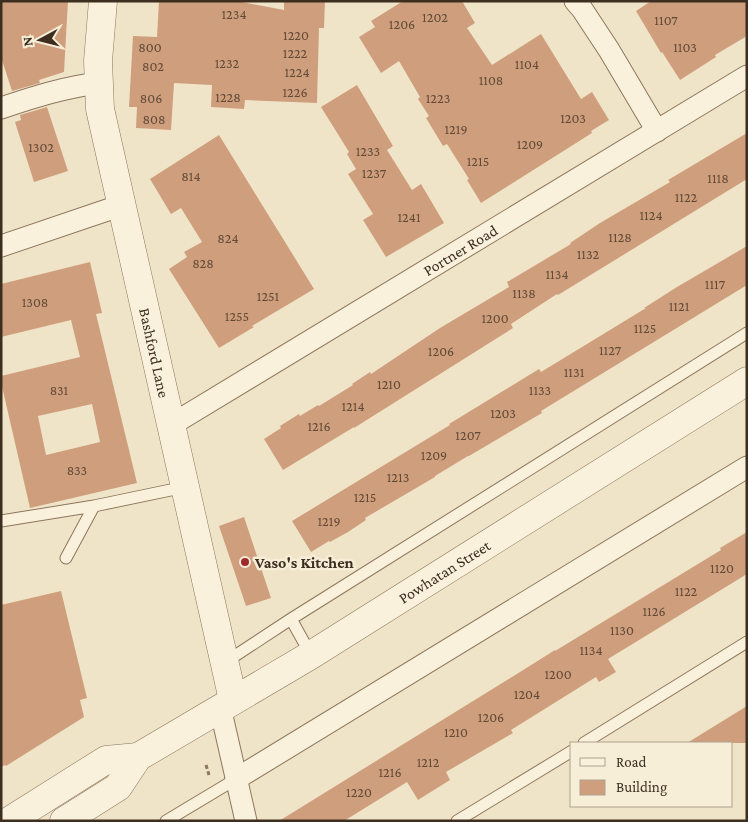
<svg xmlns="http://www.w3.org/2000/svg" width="748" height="822" font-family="'Crimson Pro',serif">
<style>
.building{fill:#cf9f7d;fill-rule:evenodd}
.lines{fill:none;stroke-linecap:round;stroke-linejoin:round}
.service-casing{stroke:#8d765c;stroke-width:13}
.minor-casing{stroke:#8d765c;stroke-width:23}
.tertiary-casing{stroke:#8d765c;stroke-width:29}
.path{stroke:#8d765c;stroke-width:3;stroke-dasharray:4 2.5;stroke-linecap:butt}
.service{stroke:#faf1dc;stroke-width:11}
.minor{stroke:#faf1dc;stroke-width:21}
.tertiary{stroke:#faf1dc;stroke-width:28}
.poi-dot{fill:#9e2a2b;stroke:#f7eed8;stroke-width:2}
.labels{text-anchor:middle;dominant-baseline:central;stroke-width:5;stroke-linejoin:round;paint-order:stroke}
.number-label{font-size:14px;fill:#624a37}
.street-label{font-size:16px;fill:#3d2e20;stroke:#f7eed8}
.poi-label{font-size:16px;font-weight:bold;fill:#3d2e20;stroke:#f7eed8;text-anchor:start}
</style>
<rect width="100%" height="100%" fill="#f0e4c8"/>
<path class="building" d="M1,1h67l-4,71 -25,8 1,3 -28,8 -11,-34z
M159,1h78l47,9v-9h41l-1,27h-5l-2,75 -72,-3 -1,9 -33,-2 1,-22 -38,-2 -3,47 -35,-2 1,-21h-8l4,-71 24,1z
M403,1h59l13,22 -8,5 25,37 49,-31 40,65 11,-7 17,28 -18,11 1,2 -111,70 -14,-23 2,-1 -22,-35 -4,2 -17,-28 3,-2 -11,-17 2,-2 -21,-36 -18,12 -22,-36 16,-10 -4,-6z
M651,1h96v35l-32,19 1,2 -36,23 -18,-28 -1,1 -25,-42z
M357,85l36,61 -6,4 25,40 9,-6 23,39 -58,34 -23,-37 10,-6 -25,-40 8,-5 -9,-15 2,-2 -28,-45z
M47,107l21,64 -34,11 -19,-60 6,-2 -1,-5z
M747,133v46l-189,116 -1,-1 -46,30 2,4 -159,100v-1l-71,43 -19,-31 17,-11 -1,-2 19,-12 1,2 18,-11 1,1 34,-21 -1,-1 18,-12 1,2 69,-46 69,-41 -2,-5 64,-38 -1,-1 30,-20 70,-41 -2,-2z
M219,135l95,154 -62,37 2,1 -35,21 -50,-79 18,-12 -3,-5 18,-10 -21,-34 -10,6 -21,-35z
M747,246v39l-206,126 1,2 -73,43h-1l-33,20v1l-70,41 1,2 -18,12 -18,10 -1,-1 -18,11 -19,-31 158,-96 -1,-1 90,-55 2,3 105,-64h-2l33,-21z
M90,262l12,51 -6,1 41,169 -107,25 -29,-126v-6l79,-19 -9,-37 -70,17v-53zM92,404l8,38 -54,13 -8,-39z
M244,517l27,81 -25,8 -27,-80z
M747,532v42l-139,85 8,13 -17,10 -3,-5 -85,53 2,3 -67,39 4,8 -32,20 -11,-18 -63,39h-65l228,-141 48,-30v1l166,-101 -1,-2z
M61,591l26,107 -7,2 4,17 -78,49 -1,-1 -4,2v-162z
M747,706v37h-60z"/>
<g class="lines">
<g class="service-casing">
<path id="service" d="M1,521l93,-15
M66,558l28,-52 91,-19
M291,619l20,36
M224,663l67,-44 456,-286
M584,743l163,-101
M166,821l70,-42
M457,821l115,-70"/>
</g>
<g class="minor-casing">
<g id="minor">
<path d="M575,1l7,8 27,41 48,81"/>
<path d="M1,108c33,-11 64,-21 98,-25"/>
<path d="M1,246l121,-41"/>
<path id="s1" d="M171,425l576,-349"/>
<path d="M220,707l26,114"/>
<path d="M236,779l511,-312"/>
</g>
</g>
<g class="tertiary-casing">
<g id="tertiary">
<path id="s2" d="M103,1l-5,60 2,48 133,591"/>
<path d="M9,821l97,-61 32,-3"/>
<path id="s3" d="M64,821l54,-34 20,-30 173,-102 436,-274"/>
</g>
</g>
<path class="path" d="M206,765l3,10"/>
<use href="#service" class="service"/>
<use href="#minor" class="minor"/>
<use href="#tertiary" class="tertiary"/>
</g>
<circle class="poi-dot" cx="245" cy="562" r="5"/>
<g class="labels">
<g class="number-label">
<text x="234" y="14">1234</text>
<text x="435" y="17">1202</text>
<text x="666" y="20">1107</text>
<text x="402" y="24">1206</text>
<text x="296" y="35">1220</text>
<text x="150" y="47">800</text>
<text x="685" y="47">1103</text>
<text x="295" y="53">1222</text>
<text x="227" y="63">1232</text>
<text x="527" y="64">1104</text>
<text x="153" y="66">802</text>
<text x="297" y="72">1224</text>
<text x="491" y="80">1108</text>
<text x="295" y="92">1226</text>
<text x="228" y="97">1228</text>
<text x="151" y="98">806</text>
<text x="438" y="98">1223</text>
<text x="573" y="118">1203</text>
<text x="154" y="119">808</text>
<text x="456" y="129">1219</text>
<text x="530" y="144">1209</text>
<text x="41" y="147">1302</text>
<text x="368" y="151">1233</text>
<text x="478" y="161">1215</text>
<text x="374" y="173">1237</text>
<text x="191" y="176">814</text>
<text x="718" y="178">1118</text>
<text x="686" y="197">1122</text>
<text x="651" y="215">1124</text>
<text x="409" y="217">1241</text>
<text x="620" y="237">1128</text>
<text x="228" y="238">824</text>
<text x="588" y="254">1132</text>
<text x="203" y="263">828</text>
<text x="557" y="274">1134</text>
<text x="715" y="284">1117</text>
<text x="524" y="293">1138</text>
<text x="268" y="296">1251</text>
<text x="35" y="302">1308</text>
<text x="679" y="306">1121</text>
<text x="237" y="316">1255</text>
<text x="495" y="318">1200</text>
<text x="645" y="328">1125</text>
<text x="610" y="350">1127</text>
<text x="441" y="351">1206</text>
<text x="574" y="372">1131</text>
<text x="389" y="384">1210</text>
<text x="59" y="390">831</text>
<text x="540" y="390">1133</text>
<text x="353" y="406">1214</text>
<text x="503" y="413">1203</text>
<text x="319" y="426">1216</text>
<text x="468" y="435">1207</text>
<text x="434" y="455">1209</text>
<text x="77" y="470">833</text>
<text x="398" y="477">1213</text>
<text x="365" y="497">1215</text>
<text x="329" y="521">1219</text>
<text x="722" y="568">1120</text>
<text x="686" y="591">1122</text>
<text x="654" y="611">1126</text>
<text x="622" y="630">1130</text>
<text x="591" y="650">1134</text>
<text x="558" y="674">1200</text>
<text x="527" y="694">1204</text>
<text x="491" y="717">1206</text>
<text x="456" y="732">1210</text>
<text x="428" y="762">1212</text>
<text x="390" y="772">1216</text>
<text x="359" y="792">1220</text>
</g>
<g class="street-label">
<text stroke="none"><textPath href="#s1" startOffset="338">Portner Road</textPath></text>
<text stroke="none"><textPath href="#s2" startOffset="358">Bashford Lane</textPath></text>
<text stroke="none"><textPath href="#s3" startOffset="458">Powhatan Street</textPath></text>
</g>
<g class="poi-label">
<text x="255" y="562">Vaso's Kitchen</text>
</g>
</g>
<rect width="748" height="822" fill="none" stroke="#3d2e20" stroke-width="5"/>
<rect x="570" y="742" width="162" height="65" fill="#f7eed8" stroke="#ada18e"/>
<rect x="580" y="758" width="25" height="8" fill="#faf1dc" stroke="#ada18e"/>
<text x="616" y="767" font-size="15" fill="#3d2e20">Road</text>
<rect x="580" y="780" width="25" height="15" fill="#cf9f7d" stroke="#ada18e"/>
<text x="616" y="792" font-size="15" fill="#3d2e20">Building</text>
<g transform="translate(40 40) rotate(263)" stroke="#f7eed8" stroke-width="4" paint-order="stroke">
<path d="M0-4L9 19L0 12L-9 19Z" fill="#3d2e20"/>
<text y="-8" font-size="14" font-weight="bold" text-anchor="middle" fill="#3d2e20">N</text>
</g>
</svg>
